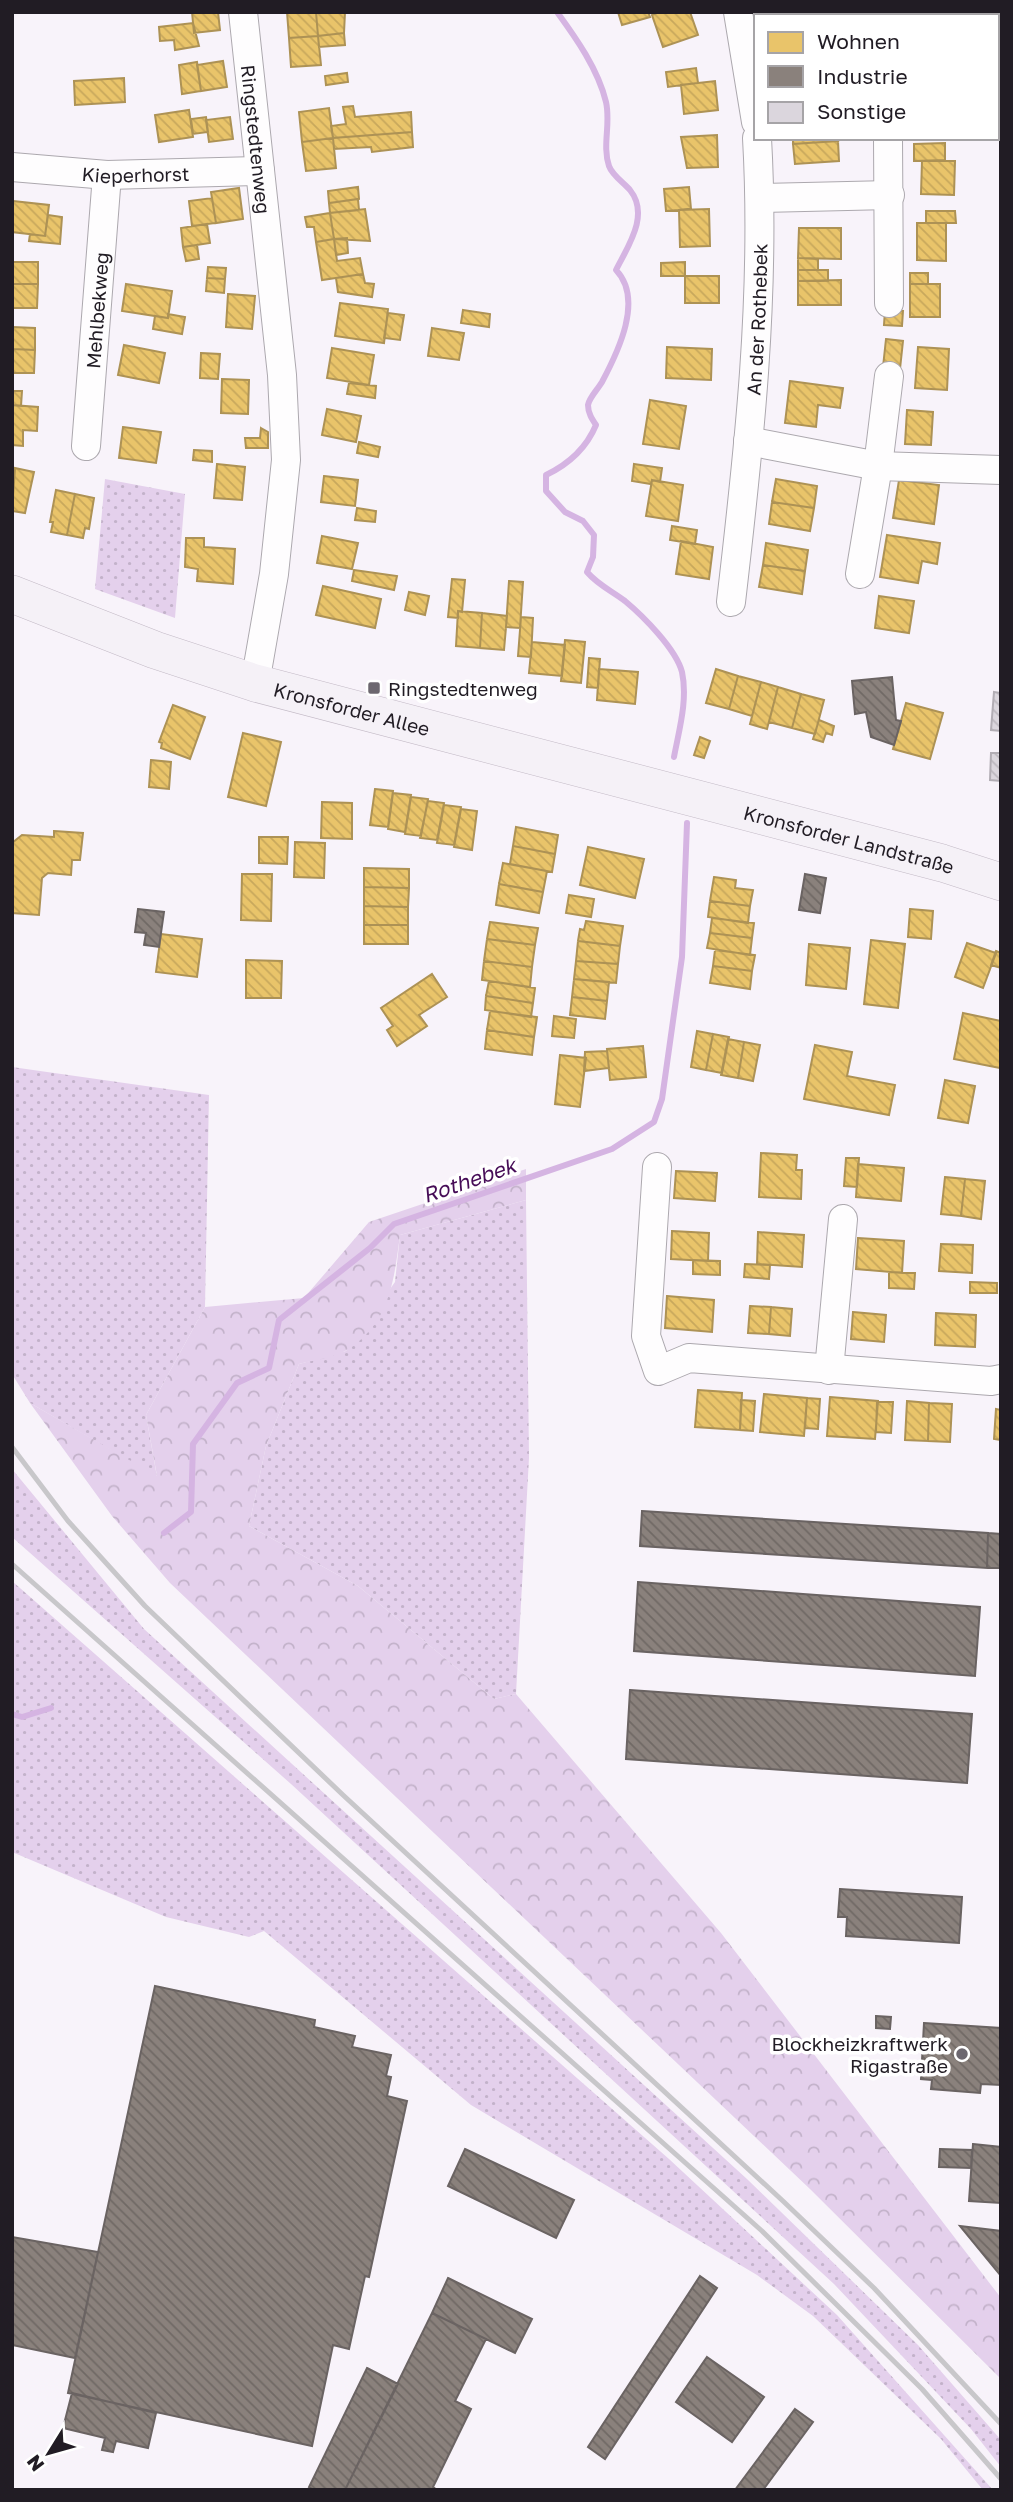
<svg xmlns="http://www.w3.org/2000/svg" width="1013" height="2502" font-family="'Golos Text',sans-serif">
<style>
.grass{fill:url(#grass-dots)}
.forest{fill:url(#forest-crowns)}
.homes{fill:url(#homes-back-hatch);stroke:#ad9255;stroke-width:2}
.industry{fill:url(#industry-back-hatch);stroke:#6a6362;stroke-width:2}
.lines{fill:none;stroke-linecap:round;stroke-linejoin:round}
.stream{stroke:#d5b4e2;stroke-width:6}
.building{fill:url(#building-back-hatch);stroke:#b2adb4;stroke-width:2}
.minor-casing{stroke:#aca8ae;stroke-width:30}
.major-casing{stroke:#c3bac6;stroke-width:38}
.minor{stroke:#fefdfe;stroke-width:28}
.major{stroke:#f5f1f7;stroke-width:37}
.rail{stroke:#c8c7ca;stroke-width:5}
.poi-dot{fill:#6c676f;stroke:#fff;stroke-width:2.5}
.labels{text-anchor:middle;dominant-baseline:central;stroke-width:7;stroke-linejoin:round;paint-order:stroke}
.street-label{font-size:19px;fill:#211c24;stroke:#fff}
.poi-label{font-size:19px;fill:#211c24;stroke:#fff;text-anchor:start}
.water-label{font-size:21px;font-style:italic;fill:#460c57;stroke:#fff}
</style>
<defs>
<pattern id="grass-dots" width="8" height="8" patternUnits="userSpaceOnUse" patternTransform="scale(1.75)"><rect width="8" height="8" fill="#e4d0ec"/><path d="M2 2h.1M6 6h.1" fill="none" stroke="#c3b2ca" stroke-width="1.8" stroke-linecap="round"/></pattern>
<pattern id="forest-crowns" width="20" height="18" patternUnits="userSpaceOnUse" patternTransform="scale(1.75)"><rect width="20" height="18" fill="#e4d0ec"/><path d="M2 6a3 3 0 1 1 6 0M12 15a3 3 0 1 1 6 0" fill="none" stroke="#c3b2ca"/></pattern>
<pattern id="homes-back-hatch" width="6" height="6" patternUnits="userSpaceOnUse" patternTransform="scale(1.75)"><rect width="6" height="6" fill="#e9c46a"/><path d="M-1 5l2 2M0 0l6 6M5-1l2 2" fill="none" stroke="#c8a85c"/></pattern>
<pattern id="industry-back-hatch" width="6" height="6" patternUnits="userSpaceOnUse" patternTransform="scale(1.75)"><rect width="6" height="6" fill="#8a817c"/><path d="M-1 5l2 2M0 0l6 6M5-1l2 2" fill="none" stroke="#706965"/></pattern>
<pattern id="building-back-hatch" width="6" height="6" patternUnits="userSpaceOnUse" patternTransform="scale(1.75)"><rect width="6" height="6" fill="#dbd6dd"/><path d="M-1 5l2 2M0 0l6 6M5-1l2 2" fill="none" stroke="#bcb7be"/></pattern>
</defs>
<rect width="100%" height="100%" fill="#f8f3fa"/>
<path class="grass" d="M105,479l80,15 -10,124 -80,-29z
M12,1067l197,28 -4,212 -59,108 11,62 -127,-74 -18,-29z
M526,1200l3,258 -13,236 -22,5 -136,-113 -109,-60 17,-80 33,-82 47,-13 49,-69 5,-47z
M12,1469l132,160 603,550 171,166 83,95v27l-30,-38 -137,-145 -543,-500 -279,-247z
M12,1581l657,578 168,156 156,175h-10l-42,-51 -128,-123 -56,-41 -286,-170 -207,-174 -15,6 -83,-20 -154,-65z"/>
<path class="forest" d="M526,1169v31l-126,35c-6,45 -10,88 -53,115 -13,8 -33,10 -48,14l-33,82 -17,80 109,60 136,113 22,-5 205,239 280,365v81l-191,-190 -640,-606 -58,-67 -82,-113 127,73 -11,-61 59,-108 99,-9 65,-76z"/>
<path class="homes" d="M192,12h26l2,18 -26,3z
M287,12h29l2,24 -29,2z
M316,12h29l-1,21 -26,3z
M618,12h30l2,5 -28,8z
M659,12h31l8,23 -35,12 -11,-32z
M778,12h42v4h-41z
M193,23l6,23 -24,4 -1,-10 -14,1 -1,-14z
M344,33l1,12 -26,2 -1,-11z
M318,36l3,29 -30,2 -2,-29z
M223,61l4,26 -26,4 -4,-26z
M197,62l4,29 -19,3 -3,-29z
M696,68l2,15 -30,4 -2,-15z
M347,73l1,9 -22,3 -1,-9z
M124,78l1,24 -50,3 -1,-24z
M715,81l3,29 -34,4 -3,-29z
M353,106l2,11 56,-5 1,20 -79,6 -2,-12 15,-2 -3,-17z
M329,108l4,30 -31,4 -3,-30z
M189,110l4,27 -34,5 -4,-27z
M206,117l2,15 -15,2 -2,-15z
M230,117l3,22 -24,3 -3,-22z
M412,132l1,15 -41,5 -1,-5 -37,2 -1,-11z
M717,135l1,32 -31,1 -6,-31z
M333,138l3,30 -30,3 -4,-29z
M793,138h44l1,3 -45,3z
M838,141l1,20 -44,3 -2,-20z
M945,143v17l-31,1v-17z
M922,161h33l-1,34 -33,-1z
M358,187l1,12 -30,4 -1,-12z
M689,187l2,22 -25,2 -2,-22z
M239,188l4,31 -27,4 -5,-31z
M212,198l4,25 -24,3 -3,-25z
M358,199l1,11 -29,3 -1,-10z
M13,201l36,4 -4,31 -33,-4z
M365,209l5,32 -36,-2 -4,-26z
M709,209l1,37 -30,1 -1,-37z
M926,211h29l1,12h-30z
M330,213l4,26 -18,3 -2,-15h-7l-2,-10z
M48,215l14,2 -2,27 -31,-3 1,-7 15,2z
M917,223h29v38l-29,-1z
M207,224l3,19 -27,4 -2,-19z
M799,228h42v31l-43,-1z
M347,238l1,15 -12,2 -2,-16z
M334,239l3,22 23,-3 3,16 -41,6 -6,-38z
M197,245l2,14 -13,2 -3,-14z
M798,258l20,1v11h-20z
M12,262h26v22h-26z
M685,262v14h-24v-13z
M208,267l18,1 -1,11 -18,-1z
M798,270h30v11h-30z
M910,273h18v11h-18z
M363,274l2,9 9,1 -2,13 -34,-5 -2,-14z
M685,276h34v27h-34z
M207,278l18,1 -1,14 -18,-2z
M841,280v25h-43v-24z
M12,284h26l-1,24h-25z
M126,284l46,7 -4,27 -46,-7z
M910,284h30v33h-30z
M228,294l27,2 -3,33 -26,-2z
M340,303l48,6 -4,34 -49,-7z
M463,310l27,4 -1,13 -28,-4z
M885,310l18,1 -1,15 -18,-1z
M388,313l16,2 -4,25 -16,-2z
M168,314l17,3 -3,17 -29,-5 2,-13 13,2z
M12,327l23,1v22l-23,-1z
M432,328l32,5 -5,27 -31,-4z
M886,339l17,2 -3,28 -17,-2z
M124,345l41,8 -6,30 -41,-8z
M667,347l45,2 -1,31 -45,-2z
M918,347l31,2 -2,41 -32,-2z
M332,348l42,7 -5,30 -42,-7z
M12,349l23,1 -1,23h-22z
M201,353l19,1 -2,25 -18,-1z
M222,379l27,1 -1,34 -27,-1z
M790,381l53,7 -3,20 -22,-3 -2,22 -31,-4z
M349,383l27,3 -1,12 -28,-4z
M12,391h10l-1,15 -9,-1z
M650,400l36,6 -7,43 -36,-5z
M12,405l26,2 -1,24 -14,-1v16l-11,-1z
M327,409l34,7 -5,26 -34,-7z
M907,410l26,2 -2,33 -26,-1z
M123,427l38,5 -5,31 -37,-5z
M261,428l7,4v16h-22l-1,-10h15z
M359,442l21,5 -2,10 -21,-4z
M194,450l18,1v11l-19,-2z
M217,464l28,3 -3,33 -28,-2z
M634,464l28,4 -2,14 -8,-2 -1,4 -19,-3z
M15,468l19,4 -9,41 -13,-2z
M324,476l34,4 -3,26 -34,-4z
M776,479l41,7 -3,22 -42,-6z
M652,480l31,5 -5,36 -32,-5z
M899,480l40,5 -5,39 -41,-6z
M56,490l19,4 -8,41 -16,-3 2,-10h-3z
M75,494l19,4 -5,31 -4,-1 -2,10 -16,-3z
M772,502l42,6 -4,23 -41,-7z
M357,508l19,3 -1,11 -20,-2z
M672,526l25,4 -2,14 -25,-4z
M887,535l53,8 -3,21 -15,-3 -4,22 -38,-6z
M322,536l36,7 -6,26 -35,-6z
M186,538h18v9l31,2 -2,35 -36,-3 1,-12 -13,-2z
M681,541l32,6 -4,32 -33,-5z
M766,543l42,7 -3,21 -42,-6z
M763,565l42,6 -3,23 -43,-7z
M354,570l43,6 -3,14 -42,-9z
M452,579l13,1 -3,32 -4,-1v7l-10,-1z
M509,581l14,1 -3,46 -14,-1z
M323,586l58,13 -6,29 -59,-13z
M409,592l20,4 -4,19 -20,-5z
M879,596l35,5 -5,32 -34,-5z
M458,611l24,2 -2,35 -24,-2z
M482,613l25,3 -3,34 -24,-2z
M521,617l12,1 -2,39 -13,-1z
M565,640l20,2 -4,41 -20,-2z
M532,642l33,3 -3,31 -33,-3z
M589,658l11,1 -2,29 -11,-1z
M599,669l39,3 -3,32 -38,-4z
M716,669l22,7 -9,33 -23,-6z
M738,676l23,6 -9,34 -23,-7z
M761,682l17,5 -11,42 -17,-5z
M778,687l23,7 -9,34 -23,-6z
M801,694l23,6 -9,34 -23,-6z
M906,703l37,10 -13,46 -37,-10z
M173,705l32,12 -15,42 -29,-11 1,-5 -3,-1z
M819,720l15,6 -2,9 -6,-2 -3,9 -10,-3z
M243,733l38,9 -15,64 -38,-9z
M700,737l10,4 -6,17 -10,-3z
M151,760l20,2 -2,27 -20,-2z
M375,789l18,2 -5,36 -18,-2z
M393,793l18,2 -6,37 -17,-3z
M411,797l17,2 -7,37 -16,-2z
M428,801l16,2 -7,37 -17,-2z
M322,802l30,1v36l-31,-1z
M444,805l17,2 -7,38 -17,-2z
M461,809l16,2 -5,39 -18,-3z
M516,827l42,8 -3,19 -42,-8z
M54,831l29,2 -3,27h-8l-1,15 -23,-2 -6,5 -3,37 -27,-2v-70l10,-8 32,2z
M259,837h29l-1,27 -28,-1z
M295,842l30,1 -1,35 -30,-1z
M513,846l42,8 -3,18 -42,-8z
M588,847l56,12 -9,39 -55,-13z
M503,863l44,8 -4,21 -44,-8z
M364,868l45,1v19l-45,-1z
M242,874h30l-1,47 -30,-1z
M714,877l22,3 -1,8 18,2 -3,16 -40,-5z
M499,884l44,8 -4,21 -43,-8z
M364,887l45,1 -1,19 -44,-1z
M569,895l25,4 -3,18 -25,-4z
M710,901l40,5 -2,17 -40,-6z
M364,906l44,1v18h-44z
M910,909l23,2 -2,28 -23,-2z
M712,918l42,5 -2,15 -42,-5z
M586,921l37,5 -3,20 -42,-5 2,-12 4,1z
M490,922l48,6 -3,17 -48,-6z
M364,925h44v19h-44z
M710,933l42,5 -2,17 -43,-7z
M161,934l41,5 -5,38 -41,-5z
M487,939l48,6 -3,22 -48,-6z
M871,940l34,4 -7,64 -34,-4z
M578,941l42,5 -2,18 -42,-3z
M967,943l29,10 -13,35 -28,-11z
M809,944l41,4 -4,41 -40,-4z
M715,950l40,5 -3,16 -39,-5z
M996,951l5,2v15l-10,-3z
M246,960l36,1 -1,37h-35z
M484,961l48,6 -2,20 -48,-7z
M576,961l42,3 -2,19 -42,-4z
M713,966l39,5 -2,18 -40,-6z
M432,974l15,23 -28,18 8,11 -30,20 -10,-16 6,-4 -12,-18z
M574,979l35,3 -2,19 -35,-4z
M489,981l46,7 -2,15 -47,-7z
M486,996l47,7 -2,14 -46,-7z
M572,997l35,4 -2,18 -35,-4z
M490,1011l47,6 -3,20 -47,-7z
M963,1013l38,8 -1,47 -46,-9z
M554,1016l22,3 -2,19 -22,-2z
M487,1030l47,7 -2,18 -47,-6z
M697,1031l16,3 -7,36 -15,-3z
M713,1034l16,3 -7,36 -16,-3z
M728,1039l16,3 -6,36 -17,-3z
M744,1042l16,3 -7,36 -15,-3z
M815,1045l37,7 -5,24 48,9 -6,30 -85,-16z
M643,1046l3,31 -36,3 -3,-31z
M607,1051l2,17 -25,3 1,-19z
M560,1055l26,3 -6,49 -25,-3z
M945,1080l30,6 -7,37 -30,-5z
M761,1153l36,2 -1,15h6l-1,29 -42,-2z
M846,1158h13l-2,29 -13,-1z
M858,1164l46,4 -3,33 -45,-4z
M676,1171l41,2 -2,28 -41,-3z
M945,1177l20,2 -4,37 -20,-2z
M965,1179l20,2 -4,38 -20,-3z
M672,1231l37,2 -1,28 -37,-2z
M758,1232l46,3 -2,32 -45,-3z
M858,1238l46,3 -2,32 -46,-4z
M941,1244l32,1 -1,28 -33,-2z
M693,1260l27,1v14l-27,-1z
M745,1264l25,1 -1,14 -25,-2z
M889,1272l26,1 -1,16 -25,-1z
M970,1282l27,1v10h-27z
M667,1296l47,4 -2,32 -47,-4z
M750,1306l21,1 -2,27 -21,-1z
M771,1307l21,2 -2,27 -21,-2z
M853,1312l33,3 -2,27 -33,-3z
M936,1313l40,2 -1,32 -40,-2z
M698,1390l44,3 -2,37 -45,-3z
M764,1394l43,4 -3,38 -44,-4z
M830,1397l48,4 -3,38 -48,-3z
M807,1398l13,1 -2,30 -13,-1z
M741,1400l14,1 -2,30 -13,-1z
M907,1401l22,2 -1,38 -23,-1z
M877,1402h16l-2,31 -15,-1z
M929,1403l23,1 -2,38 -22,-1z
M996,1409l5,1v30l-7,-1z"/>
<path class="industry" d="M892,677l4,43 5,1 -7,24 -23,-8 -5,-25 -11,2 -3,-33z
M805,874l21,4 -6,35 -21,-3z
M138,909l26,3 -5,35 -15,-2 2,-12 -11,-1z
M642,1511l346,22 -1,35 -347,-22z
M988,1533l13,1v34h-14z
M638,1582l342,25 -5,69 -341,-25z
M630,1690l342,24 -5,69 -341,-24z
M840,1889l122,8 -3,46 -113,-7 1,-19h-9z
M155,1986l160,34 -1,7 41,9 -3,11 39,8 -5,21 5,1 -4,19 20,5 -38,176 -4,-1 -16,73 -16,-4 -21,101 -244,-53z
M876,2016l15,1 -1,12 -14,-1z
M924,2023l77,5v57l-20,-1 -1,9 -49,-4 1,-9 -11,-1z
M973,2144l28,3v56l-32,-2z
M465,2149l109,51 -18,38 -108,-52z
M940,2149l32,1 -1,18 -32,-1z
M960,2226l41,5v45z
M12,2237l86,15 -23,106 -63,-13z
M700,2276l17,12 -112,171 -17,-12z
M448,2278l84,41 -17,34 -83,-40z
M432,2313l54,26 -31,62 16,8 -38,78 4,3h-92z
M707,2357l57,40 -32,45 -56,-40z
M367,2368l31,16 -53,106h-31l-5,-3z
M72,2393l84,20 -8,35 -32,-7 -3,11 -11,-2 3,-12 -42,-10z
M795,2409l18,13 -50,68h-28z"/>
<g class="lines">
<path class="stream" d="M557,12c19,26 41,57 49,90 5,22 -4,43 3,64 3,9 15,17 21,24 20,25 -2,56 -14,80 28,29 2,82 -14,112 -4,7 -13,16 -14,23 0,8 4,14 8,20 -10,24 -27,39 -50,50v16l19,21 18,9 11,14 -1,22 -6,15c11,13 25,19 38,29 18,15 51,48 57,71 6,28 -3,58 -8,85
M164,1533l27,-21 2,-68 44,-61 32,-15 10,-48 91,-72 24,-24 218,-75 42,-27 8,-23 20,-142 5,-134
M12,1714l10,3 29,-9"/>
</g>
<path class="building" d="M994,692l7,1v38l-10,-1z
M991,753h10v28l-11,-1z"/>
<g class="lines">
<g class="minor-casing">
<g id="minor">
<path id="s1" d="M243,12l39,363 4,85 -12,114 -19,109"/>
<path d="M738,12l18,110"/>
<path d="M882,12l1,4"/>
<path d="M888,138l1,165"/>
<path id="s2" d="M12,167l95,8 153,-4"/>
<path d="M760,198l130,-3"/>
<path d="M748,441l130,25 123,4"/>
<path id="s3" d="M86,446l21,-271"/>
<path d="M860,574l18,-108 11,-90"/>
<path id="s4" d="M731,602c18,-154 35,-308 26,-464"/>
<path d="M657,1167l-11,169 12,35 31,-13 302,23 10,-2"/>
<path d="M829,1370l14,-151"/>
</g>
</g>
<g class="major-casing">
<g id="major">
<path id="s5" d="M12,594l143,56 100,33 687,180 59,19"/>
</g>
</g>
<use href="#minor" class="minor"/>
<use href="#major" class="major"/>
<path class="rail" d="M12,1447l56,74 77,85 198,189 441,407 90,86 127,136
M12,1564l750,667 160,158 79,90"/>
</g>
<g class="poi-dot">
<rect x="367" y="681" width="14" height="14" rx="3.5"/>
<circle cx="962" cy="2054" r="7"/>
</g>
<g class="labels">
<g class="street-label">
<text stroke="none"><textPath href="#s1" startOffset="128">Ringstedtenweg</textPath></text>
<text stroke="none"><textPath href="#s2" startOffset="124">Kieperhorst</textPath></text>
<text stroke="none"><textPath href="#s3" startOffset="136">Mehlbekweg</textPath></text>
<text stroke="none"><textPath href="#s4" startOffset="284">An der Rothebek</textPath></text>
<text stroke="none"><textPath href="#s5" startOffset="359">Kronsforder Allee</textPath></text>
<text stroke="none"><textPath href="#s5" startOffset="873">Kronsforder Landstraße</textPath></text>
</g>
<g class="poi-label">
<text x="388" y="688">Ringstedtenweg</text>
<text x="948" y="2043" text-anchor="end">Blockheizkraftwerk<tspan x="948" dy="22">Rigastraße</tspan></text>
</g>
<g class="water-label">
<text transform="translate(469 1180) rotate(-19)">Rothebek</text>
</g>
</g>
<rect width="1013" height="2502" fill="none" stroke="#211c24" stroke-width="28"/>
<rect x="754" y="14" width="245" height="126" fill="#ffffff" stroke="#a6a4a7" stroke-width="2"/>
<rect x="768" y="32" width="35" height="21" fill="#e9c46a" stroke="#a6a4a7" stroke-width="2"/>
<text x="817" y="49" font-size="21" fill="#211c24">Wohnen</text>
<rect x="768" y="66" width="35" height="21" fill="#8a817c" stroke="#a6a4a7" stroke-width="2"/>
<text x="817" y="84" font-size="21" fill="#211c24">Industrie</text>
<rect x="768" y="102" width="35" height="21" fill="#dbd6dd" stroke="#a6a4a7" stroke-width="2"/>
<text x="817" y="119" font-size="21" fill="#211c24">Sonstige</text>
<g transform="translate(49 2453) rotate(233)" stroke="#ffffff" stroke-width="5" paint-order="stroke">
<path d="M0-5L12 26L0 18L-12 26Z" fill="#211c24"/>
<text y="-10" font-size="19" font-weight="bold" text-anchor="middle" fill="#211c24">N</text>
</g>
</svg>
